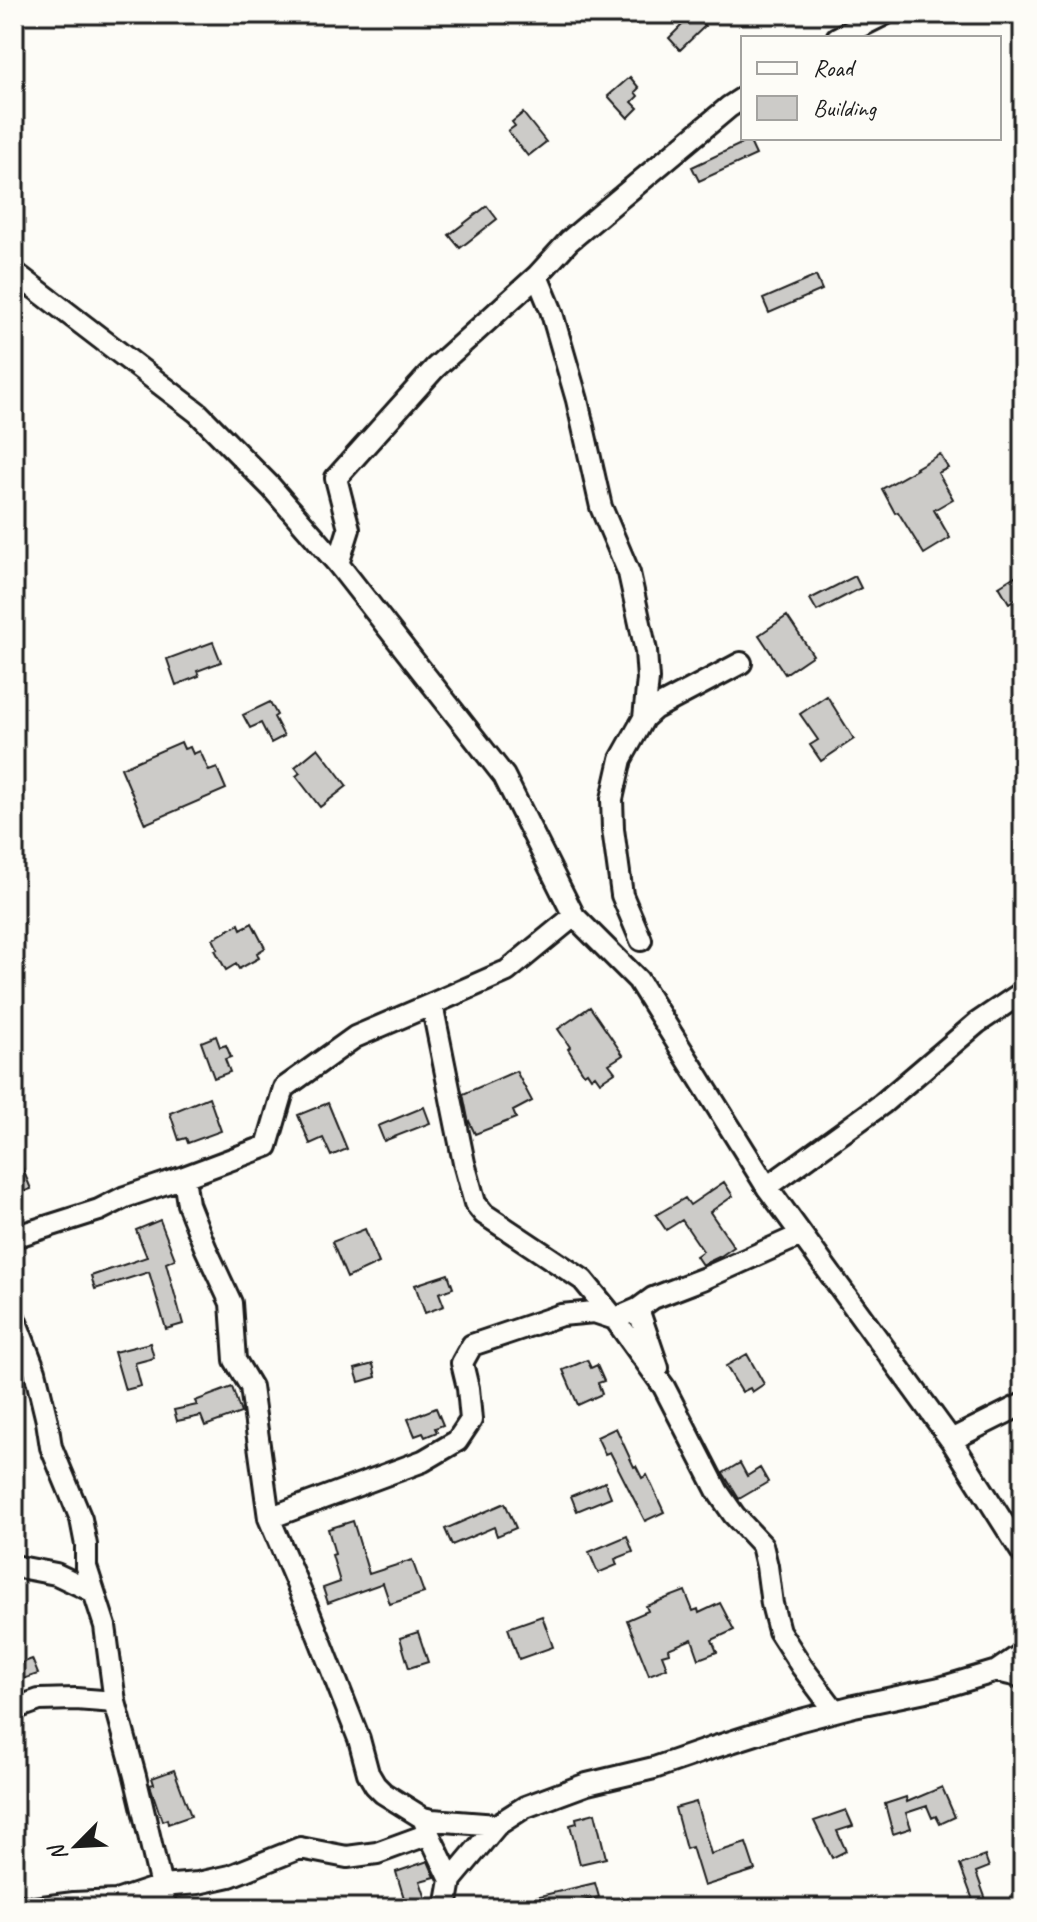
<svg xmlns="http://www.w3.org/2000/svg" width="1037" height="1922" font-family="Caveat,sans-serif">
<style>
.building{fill:#cccbc8;stroke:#1c1c1c;stroke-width:2}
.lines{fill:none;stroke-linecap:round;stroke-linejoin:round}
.minor-casing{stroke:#1c1c1c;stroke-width:26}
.minor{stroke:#fdfcf7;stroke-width:20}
</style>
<rect width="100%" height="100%" fill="#fdfcf7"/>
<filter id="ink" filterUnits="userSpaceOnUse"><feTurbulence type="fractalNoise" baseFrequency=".0125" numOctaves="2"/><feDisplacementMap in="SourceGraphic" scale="16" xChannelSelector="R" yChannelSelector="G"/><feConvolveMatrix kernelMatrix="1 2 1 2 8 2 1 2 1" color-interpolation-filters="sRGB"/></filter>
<g filter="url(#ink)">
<path class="building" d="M693,14l12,12 -25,24 -11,-12z
M630,77l9,11 -4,4 3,4 -6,6 6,6 -10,10 -20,-22z
M523,113l23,29 -18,14 -20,-25 7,-5 -3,-4z
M749,140l7,15 -57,26 -7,-14z
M487,206l10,13 -37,29 -11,-13z
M816,276l6,14 -53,23 -6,-14z
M940,454l8,14 -10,5 15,26 -19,11 16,28 -26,16 -26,-42 -3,1 -13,-24 35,-20 -1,-1z
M1023,571v23l-14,9 -10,-17z
M855,576l6,12 -44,23 -7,-12z
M787,616l26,39 -28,19 -26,-39z
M213,642l8,20 -24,9 2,5 -23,9 -9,-26z
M827,696l27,43 -33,22 -11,-16 8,-5 -18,-26z
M270,702l7,13 -3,2 10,19 -13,7 -10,-20 -11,5 -7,-13z
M181,742l3,7 6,-2 3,7 7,-3 9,20 8,-3 9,21 -81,35 -24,-56z
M318,748l29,38 -27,21 -24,-31 4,-3 -5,-6z
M252,923l13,25 -8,5 2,5 -20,11 -3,-5 -10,6 -11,-20 3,-1 -5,-10 26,-15 2,5z
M590,1007l33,48 -14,9 6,8 -15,10 -5,-7 -4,3 -4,-6 -3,2 -16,-25 2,-2 -12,-18z
M216,1036l4,11 6,-2 5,12 -6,2 5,13 -16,6 -13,-36z
M516,1071l16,30 -19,10 3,7 -41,16 -7,-15 -5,-25z
M209,1097l12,34 -33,12 -2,-5 -7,2 -9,-27z
M328,1103l19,46 -16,7 -8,-18 -13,6 -12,-29z
M424,1107l6,16 -46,18 -6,-15z
M14,1148l17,41 -17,6z
M724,1182l9,14 -23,16 24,35 -13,9 -19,9 -6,-9 7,-5 -21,-31 -16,10 -10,-15 29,-17 5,7z
M160,1220l15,39 -9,4 17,61 -17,5 -17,-57 -54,17 -4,-13 56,-19 -11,-27z
M365,1229l14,34 -32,15 -15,-36z
M448,1274l5,14 -14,5 5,13 -19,7 -10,-28z
M150,1343l4,15 -19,5 6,23 -16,4 -11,-38z
M747,1354l17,30 -12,8 -2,-4 -8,4 -16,-26z
M587,1360l4,8 6,-3 7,16 -6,2 4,11 -24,11 -15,-35z
M373,1364l3,13 -17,5 -4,-13z
M232,1387l9,26 -36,13 -4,-10 -24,5 -3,-11 23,-5 -2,-4z
M436,1408l7,17 -8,3 2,4 -12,5 -2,-4 -8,3 -7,-17z
M616,1428l18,39 2,-1 6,12 5,-3 17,37 -19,9 -35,-69 -5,2 -8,-17z
M740,1463l7,13 13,-8 8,14 -29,17 -16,-26z
M605,1482l6,15 -34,14 -6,-15z
M505,1503l11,25 -19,8 -3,-9 -42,18 -7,-16z
M353,1521l16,53 43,-14 12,33 -34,11 -7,-21 -55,20 -5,-15 17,-6 -8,-27 3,-1 -7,-25z
M627,1536l6,16 -18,7 2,6 -19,8 -9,-21z
M685,1591l8,20 5,-2 1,4 21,-10 14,27 -22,10 5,12 -18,7 -7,-20 -24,10 1,4 -7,2 5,13 -18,7 -22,-55 21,-9 -2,-5z
M542,1616l11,31 -34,12 -11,-31z
M418,1632l10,30 -19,6 -9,-30z
M32,1659l6,15 -24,8v-16z
M174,1770l17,46 -23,8 -1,-5 -5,2 -12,-36 4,-1 -2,-6z
M942,1787l13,30 -15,7 -4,-8 -4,2 -5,-12 -21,7 5,15 -18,6 -8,-30 21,-7 1,5z
M696,1802l15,52 35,-11 9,27 -51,16 -12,-39 -6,2 -11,-41z
M846,1810l7,16 -16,5 9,20 -14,7 -18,-37z
M595,1813l11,45 -26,6 -10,-39 7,-2 -1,-5z
M985,1856l4,11 -13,5 13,36h-13l-16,-43z
M428,1861l7,16 -15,4 9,27h-22l-11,-36z
M595,1883l4,14 -44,11h-45v-5z"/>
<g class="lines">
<g class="minor-casing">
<path id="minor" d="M837,38l48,-24
M14,272l184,141 73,74 67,77 166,212 70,140 64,64 129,207 184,253 72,114
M537,276l14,34 26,90 24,107 28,66 17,78 2,28 -4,39
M338,564l11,-35 -13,-51 99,-110 102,-92 32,-35 160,-134 14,-9
M641,940l-19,-45 -9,-66 -1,-30 9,-40 23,-41 10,-9 87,-46
M432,1004l75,-33 67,-55
M184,1177l83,-31 17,-58 71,-51 77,-33 32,159 11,40 9,11 99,66 32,39 49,68 54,105 16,23 28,30 5,21 5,38 7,27 23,36 33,44
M767,1187l115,-83 95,-81 46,-31
M14,1237l85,-27 26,-13 59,-20 4,27 17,43 26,56 4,57 16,27 18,131 38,89 52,132 9,34 7,12 8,8 40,25
M14,1317l21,54 12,50 4,26 30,72 5,26v22l19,59 10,76 20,74 26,110 -45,15 -42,2 -40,5
M658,1368l-20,-59 15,-11 52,-20 96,-43
M951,1440l72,-36
M269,1518l154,-57 34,-20 14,-21 -3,-32 -6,-25 10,-18 89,-30 33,-3 21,7 23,-10
M14,1566l42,8 38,18
M997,1671l26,-18
M14,1709l25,-9 37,-1 39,3
M428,1831l-5,-13 9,2 65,5
M14,1905l18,3
M166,1908l-5,-22 37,-3 32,-7 70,-28 47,9 30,-4 52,-19 22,46 46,-55 28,-18 62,-23 67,-16 58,-20 85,-27 57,-15 86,-18 57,-17 26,6
M446,1908l5,-28"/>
</g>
<use href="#minor" class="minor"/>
</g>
</g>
<rect width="1037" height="1922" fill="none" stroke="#fdfcf7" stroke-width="48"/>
<rect x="24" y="24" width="989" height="1874" fill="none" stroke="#1c1c1c" stroke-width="3" filter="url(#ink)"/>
<rect x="741" y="36" width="260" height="104" fill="#fdfcf7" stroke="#a3a29f" stroke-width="2"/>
<rect x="757" y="62" width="40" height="12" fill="#fdfcf7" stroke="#a3a29f" stroke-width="2"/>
<text x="813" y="76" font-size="24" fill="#1c1c1c">Road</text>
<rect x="757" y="96" width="40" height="24" fill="#cccbc8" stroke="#a3a29f" stroke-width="2"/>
<text x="813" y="116" font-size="24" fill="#1c1c1c">Building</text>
<g transform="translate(76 1846) rotate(246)" stroke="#fdfcf7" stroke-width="6" paint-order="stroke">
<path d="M0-6L14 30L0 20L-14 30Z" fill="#1c1c1c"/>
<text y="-12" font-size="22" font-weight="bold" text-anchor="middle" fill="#1c1c1c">N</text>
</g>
</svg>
